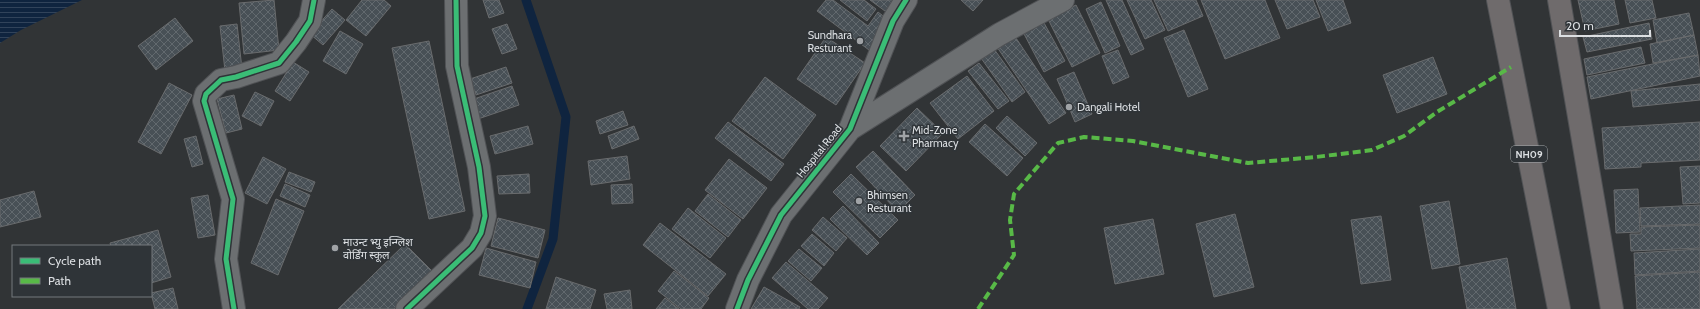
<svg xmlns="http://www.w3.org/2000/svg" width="1700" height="309" font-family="Cabin,'Noto Sans Devanagari',sans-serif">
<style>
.water{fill:url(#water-rules)}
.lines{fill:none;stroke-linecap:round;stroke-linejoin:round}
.stream{stroke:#0f243f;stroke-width:9}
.building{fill:url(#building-cross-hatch);stroke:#696b6d}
.minor-casing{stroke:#505255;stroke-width:24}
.major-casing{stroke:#505255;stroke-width:24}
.minor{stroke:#6c6f71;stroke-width:22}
.major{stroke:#6f6b6c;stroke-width:22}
.quiet{stroke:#58b947;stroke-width:4;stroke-dasharray:8 4;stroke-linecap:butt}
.cycleway-casing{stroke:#2f3438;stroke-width:8}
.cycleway{stroke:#3abd76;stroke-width:5}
.poi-dot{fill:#a0a3a6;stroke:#2f3438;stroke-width:1.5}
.labels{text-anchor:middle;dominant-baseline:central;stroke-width:3;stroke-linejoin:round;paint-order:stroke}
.shield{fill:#2f3438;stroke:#a8acaf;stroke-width:1}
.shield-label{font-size:10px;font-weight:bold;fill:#dcdfe2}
.poi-label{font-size:11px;fill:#dcdfe2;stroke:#2f3438;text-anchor:start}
.street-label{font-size:11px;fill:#dcdfe2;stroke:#2f3438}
</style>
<defs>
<pattern id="water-rules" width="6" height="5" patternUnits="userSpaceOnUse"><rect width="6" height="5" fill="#0f243f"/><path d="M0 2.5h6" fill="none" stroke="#31435a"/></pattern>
<pattern id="building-cross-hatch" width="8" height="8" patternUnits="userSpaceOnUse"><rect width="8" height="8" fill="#485056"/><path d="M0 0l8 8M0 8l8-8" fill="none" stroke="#62696e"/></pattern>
</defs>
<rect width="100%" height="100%" fill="#313436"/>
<path class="water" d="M0,0h82l-61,30 -21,13z"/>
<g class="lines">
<path class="stream" d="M526,0l40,117 -13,122 -26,70"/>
</g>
<path class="building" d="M274,0l5,50 -35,4 -5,-51z
M362,0h22l7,6 -25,30 -20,-16z
M483,0h16l5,13 -15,5z
M826,0h7l35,26 10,-14 13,10 -22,28 -52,-39z
M840,0h24l12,9 -9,12z
M870,0h28l-9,14z
M961,0h22l-10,11z
M1106,0h16l22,49 -13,6z
M1127,0h24l14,30 -20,9z
M1154,0h42l7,16 -35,15z
M1201,0h64l15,38 -55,21z
M1275,0h38l7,17 -33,12z
M1316,0h27l8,23 -23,8z
M1578,0h36l5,24 -34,7z
M1625,0h27l4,18 -26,5z
M1101,2l19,44 -15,7 -19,-44z
M1076,5l24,48 -28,14 -24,-48z
M332,9l13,11 -22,25 -13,-11z
M1689,13l5,22 -37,8 -4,-23z
M175,18l18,23 -37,29 -18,-24z
M1043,21l22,40 -21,11 -21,-40z
M1649,23l3,16 -65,13 -4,-15z
M237,24l5,45 -17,2 -5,-45z
M507,24l10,25 -15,5 -10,-25z
M1184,30l24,59 -20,8 -24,-59z
M340,31l23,13 -17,30 -23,-13z
M1014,35l52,78 -17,11 -52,-77z
M1694,35l4,20 -45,8 -3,-19z
M826,37l39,26 -29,42 -39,-26z
M429,41l36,170 -36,8 -37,-171z
M1641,47l4,16 -58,12 -3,-16z
M994,49l31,43 -13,10 -31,-44z
M1118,50l11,27 -16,7 -11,-28z
M1698,55l2,21 -109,23 -4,-22z
M1433,57l14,37 -50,19 -14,-38z
M293,62l16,10 -19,29 -15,-10z
M979,63l30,38 -11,8 -30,-38z
M506,67l6,16 -36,12 -6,-16z
M1074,72l18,42 -17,8 -18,-43z
M967,76l27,35 -36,28 -28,-36z
M765,77l51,38 -33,44 -51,-38z
M169,83l23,12 -31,59 -23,-12z
M1700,84v16l-67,7 -2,-16z
M512,86l7,19 -44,15 -7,-19z
M255,92l19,9 -13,25 -19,-10z
M234,95l8,34 -16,4 -9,-34z
M917,108l26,25 -37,38 -26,-25z
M623,111l5,14 -28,9 -4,-13z
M1007,116l30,27 -12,13 -29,-28z
M728,122l56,42 -13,17 -56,-43z
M1700,122v38l-59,3v4l-36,2 -3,-41z
M985,124l38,34 -16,18 -38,-34z
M528,126l5,18 -38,10 -5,-18z
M634,126l5,13 -27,10 -4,-13z
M196,136l7,28 -11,3 -8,-28z
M873,151l42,44 -17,17 -42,-45z
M627,156l3,23 -39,6 -3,-24z
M263,157l23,12 -19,35 -22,-11z
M729,159l38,29 -24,31 -38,-29z
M1700,166v37l-17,1 -3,-37z
M289,172l26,10 -4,10 -26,-10z
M529,174l1,19 -31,1 -2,-18z
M851,174l47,46 -18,18 -47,-46z
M285,184l25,11 -5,12 -25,-11z
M632,184l1,19 -21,1 -1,-19z
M1638,189l2,43 -24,1 -2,-43z
M34,191l7,26 -41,10v-27z
M708,194l33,26 -13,17 -33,-26z
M208,195l7,40 -17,3 -7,-40z
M276,199l28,12 -26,64 -27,-12z
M1449,201l11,63 -28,5 -12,-63z
M1700,205v19l-59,2 -1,-18z
M843,206l36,37 -12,12 -37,-36z
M688,208l38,30 -16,20 -38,-29z
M1235,214l19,73 -40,10 -18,-73z
M1381,216l10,64 -30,4 -10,-64z
M823,217l24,21 -11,13 -24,-21z
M498,218l47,12 -7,28 -47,-12z
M1153,219l11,55 -49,10 -11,-56z
M660,223l66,51 -18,22 -65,-51z
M1700,225v23l-69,3 -1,-17h11v-7z
M158,230l13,47 -20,6v-37h-40l-1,-3z
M812,234l22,19 -10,13 -23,-20z
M405,244l28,28 -39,37h-56z
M486,248l50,14 -6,26 -51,-13z
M799,249l23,19 -11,13 -23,-20z
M1700,249v22l-65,4 -1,-22z
M1507,258l9,51h-49l-8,-42z
M786,262l42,36 -10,11h-10l-36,-31z
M674,271l35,27 -8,11h-20l-23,-18z
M1700,272v37h-63l-2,-33z
M556,277l40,13 -6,19h-44z
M764,287l36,20 -1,2h-48z
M173,288l5,21h-23l-4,-16z
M630,290l2,19h-25l-3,-15z
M665,298l14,11h-23z"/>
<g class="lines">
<g class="minor-casing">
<path id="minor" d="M850,129l150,-95 63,-34
M234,309l-8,-50 7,-60 -29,-98 2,-7 15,-14 15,-3 43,-14 17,-21 14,-21 4,-21
M407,309l65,-61 9,-15 4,-17 -6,-49 -22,-101 -1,-66
M737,309l11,-29 33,-65 69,-86 43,-108 13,-21"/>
</g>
<g class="major-casing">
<path id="major" d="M1498,0l61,309
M1559,0l53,309"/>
</g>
<use href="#minor" class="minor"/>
<use href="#major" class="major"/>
<path class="quiet" d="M978,309l36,-54 -4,-35 4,-26 44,-51 26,-6 49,4 115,22 68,-6 56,-7 32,-14 33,-24 74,-45"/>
<g class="cycleway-casing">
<path id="cycleway" d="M234,309l-8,-50 7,-60 -29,-98 2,-7 15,-14 15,-3 43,-14 17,-21 14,-21 4,-21
M407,309l65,-61 9,-15 4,-17 -6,-49 -22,-101 -1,-66
M737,309l11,-29 33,-65 69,-86 43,-108 13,-21"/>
</g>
<use href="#cycleway" class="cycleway"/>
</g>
<g class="poi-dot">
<circle cx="860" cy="41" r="4"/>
<circle cx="1069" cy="107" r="4"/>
<path d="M902 130h4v4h4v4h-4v4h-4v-4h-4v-4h4z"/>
<circle cx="859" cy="201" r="4"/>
<circle cx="335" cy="248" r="4"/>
</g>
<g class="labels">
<rect class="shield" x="1511" y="146" width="36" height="16" rx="3"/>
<g class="shield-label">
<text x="1529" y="154">NH09</text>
</g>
<g class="poi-label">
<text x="852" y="35" text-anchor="end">Sundhara<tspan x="852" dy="13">Resturant</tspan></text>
<text x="1077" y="107">Dangali Hotel</text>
<text x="912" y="130">Mid-Zone<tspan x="912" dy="13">Pharmacy</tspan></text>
<text x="867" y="195">Bhimsen<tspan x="867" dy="13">Resturant</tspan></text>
<text x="343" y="242">माउन्ट भ्यु इन्ग्लिश<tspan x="343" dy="13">वोर्डिंग स्कूल</tspan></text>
</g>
<g class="street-label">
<text transform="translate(819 151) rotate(-51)">Hospital Road</text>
</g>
</g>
<rect x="12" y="245" width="140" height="52" fill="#2f3438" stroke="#74787c"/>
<rect x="20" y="258" width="20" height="6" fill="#3abd76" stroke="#74787c"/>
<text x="48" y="265" font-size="12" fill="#dcdfe2">Cycle path</text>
<rect x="20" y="278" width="20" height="6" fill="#58b947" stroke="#74787c"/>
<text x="48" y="285" font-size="12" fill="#dcdfe2">Path</text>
<path d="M1560 30v6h90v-6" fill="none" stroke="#dcdfe2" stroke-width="2"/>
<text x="1566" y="30" font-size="12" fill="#dcdfe2" stroke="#2f3438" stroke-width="3" paint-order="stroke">20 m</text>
</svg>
